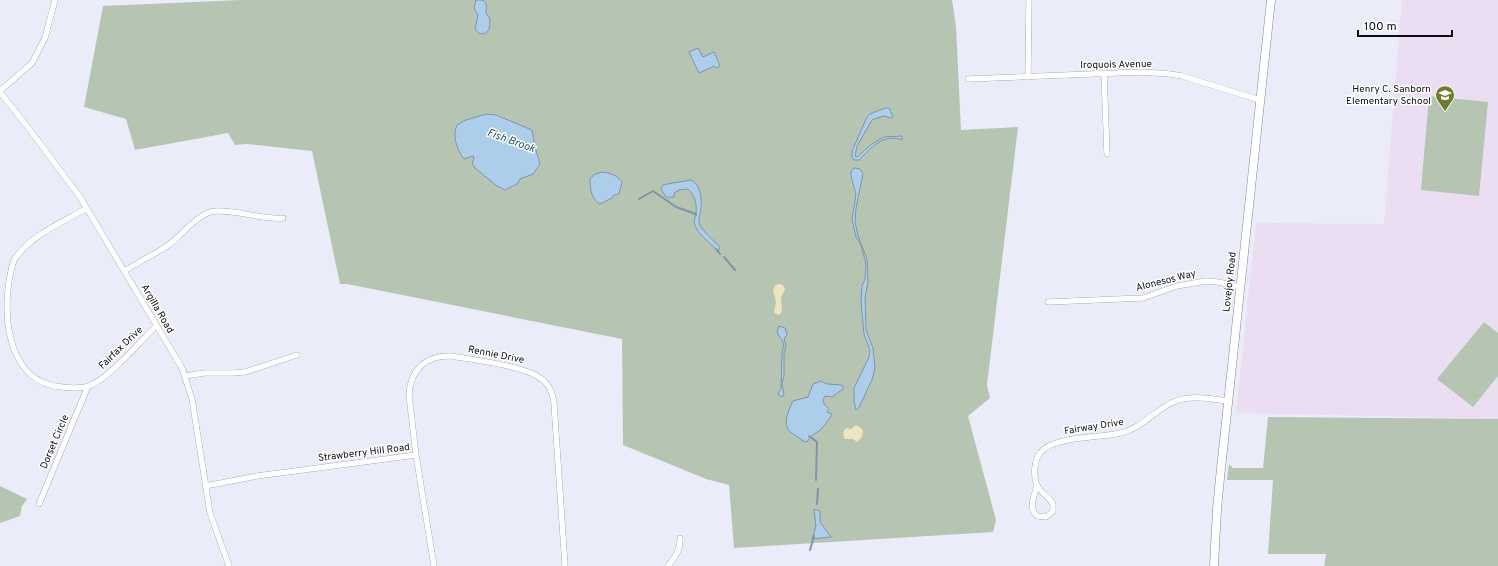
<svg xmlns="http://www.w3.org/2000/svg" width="1498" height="566" font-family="Overpass,sans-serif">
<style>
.education{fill:#ebdef2}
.green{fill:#b6c5b1}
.sand{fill:#eee4bf}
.water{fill:#adceeb;stroke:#7d94aa}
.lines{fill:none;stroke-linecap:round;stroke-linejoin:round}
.stream{stroke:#7d94aa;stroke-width:2}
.minor-casing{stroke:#848892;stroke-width:6}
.secondary-casing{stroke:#848892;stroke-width:9}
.minor{stroke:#fff;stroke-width:5.5}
.secondary{stroke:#fff;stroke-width:8}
.labels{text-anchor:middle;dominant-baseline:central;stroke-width:3;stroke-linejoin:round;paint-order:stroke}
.street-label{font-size:10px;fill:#0d0e11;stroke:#fff}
.poi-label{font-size:10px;fill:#0d0e11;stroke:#fff;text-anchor:end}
.water-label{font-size:11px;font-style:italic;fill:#205379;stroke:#fff}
</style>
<rect width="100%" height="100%" fill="#eaedf9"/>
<path class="education" d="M1402,0h96v419l-262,-6 20,-190 128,1z"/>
<path class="green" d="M240,0h712l4,26 5,104 57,-3 -31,258 3,13 -22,18 28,104 -3,12 -259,16 -5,-63 -23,-6 -83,-34 -1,-106 -275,-55h-7l-28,-133 -65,-7 -12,1 -7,-12 -93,17 -9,-31 -42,-12 19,-101z
M1429,96l59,6 -9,94 -58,-6z
M1484,322l14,11v43l-25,31 -36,-28z
M1268,417l230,2v147h-174l2,-12h-58l5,-74h-46l2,-16 4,4h30z
M0,486l27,13 -5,7 -2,10 -20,7z"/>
<path class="sand" d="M778,284l5,1 2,4 -4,8 1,15 -3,3 -5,-2 2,-11 -3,-12 2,-4z
M856,425l5,3 2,3 -1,6 -5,5 -4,-3h-8l-2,-4 1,-5 3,-2 4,1z"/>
<path class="water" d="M476,0h7c5,5 3,6 3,12 0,2 2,4 3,5 2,6 1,16 -6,17 -4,0 -6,-2 -8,-5l3,-14 -4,-7z
M698,48l5,9 11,-5 6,14 -4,2 -2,-2 -15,7 -10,-21z
M885,108h4l4,9 -2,1 -8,-2 -11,4 -15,26 -2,10 2,1 15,-13 12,-7 18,-1v4c-19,-7 -31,8 -43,20h-5l-2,-3v-6l15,-34 3,-3z
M486,114l10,1 36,15 3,17 5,17 -7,10 -13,5 -3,5 -12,6 -8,-4 -22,-18 -3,-4 2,-6 -1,-2 -9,3c-7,-9 -12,-23 -7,-34l9,-5z
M854,168l6,1 3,5 -7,34 -1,14 3,14 9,23 1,23 -3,16 1,32 7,18 2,20 -3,12 -13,27 -3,3 -2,-9v-13l15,-31 1,-7 -6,-16 -3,-32 1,-16 3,-7 1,-15 -5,-19 -5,-8 -4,-17 4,-26 -5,-18v-5z
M602,172c8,1 15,3 20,10l-3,12 -5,1 -2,3 -12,6c-9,-5 -10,-16 -10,-25l5,-5z
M691,180c9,3 11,19 10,28 0,4 -3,11 -2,15 1,6 16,19 21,24l-2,4c-7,-7 -21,-18 -23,-26 -2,-5 1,-8 1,-13 1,-8 -1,-17 -8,-23l-9,1 -5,3v4h-8l-5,-8 2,-4 4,-1z
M779,326l6,2 2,7 -3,4 2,6 -2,8v23l-2,7 2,12 -2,2 -4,-3 3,-5 1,-36 2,-9 -7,-12z
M821,381l6,3 14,1 2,1v3l-11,8 -7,-1 -2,4 1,4 5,5 -2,3 5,2c-3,6 -7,11 -12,16 -5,4 -10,6 -13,12l-4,-1c-4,-4 -9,-6 -13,-9 -8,-8 -1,-23 3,-31l15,-4 5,-13z
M814,509l6,2v11l11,15 -19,2 4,-13z"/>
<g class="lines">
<path class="stream" d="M639,199l14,-8 23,16 20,7v1
M716,249l4,5
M724,257l11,13
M809,436l8,6 -1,38
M817,504l1,-15
M810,550l4,-14"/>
<g class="minor-casing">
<path id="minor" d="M1104,73l3,81
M1028,77l1,-77
M968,79l173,-7 29,2 12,2 78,24
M0,91l32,-28 13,-25 10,-38
M0,92l30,38 50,67 102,171 10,31 18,114 19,53
M87,208c-26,15 -56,27 -73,52 -14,43 -11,123 48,127 8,1 18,2 27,-1 20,-8 51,-44 67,-60
M125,271c13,-9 28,-16 42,-25 14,-9 32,-35 49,-35 24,-1 44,9 67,7
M1048,302l95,-4 34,-12 29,-5 12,1 22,5
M185,376l19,-3h29l12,-1 52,-17
M416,455l-7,-60c1,-25 17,-40 42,-39 22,4 79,10 93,25 7,6 9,14 10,22l11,163
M205,486l52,-10 159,-21 18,111
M1037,486c-3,10 -9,22 0,30l9,1 7,-6v-7c-4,-7 -13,-12 -16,-19 -4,-9 -3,-24 3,-32 12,-17 61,-15 81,-20 22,-5 35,-25 55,-32 16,-6 35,-2 52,0
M39,504l49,-118
M668,566c7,-9 13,-16 12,-28"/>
</g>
<g class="secondary-casing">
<path id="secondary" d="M1214,566l3,-57 3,-31 51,-478"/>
</g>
<use href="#minor" class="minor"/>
<use href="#secondary" class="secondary"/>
</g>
<defs>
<g id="school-pin" transform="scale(1)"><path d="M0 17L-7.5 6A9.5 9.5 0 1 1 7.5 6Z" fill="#6f7d2b" stroke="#fff"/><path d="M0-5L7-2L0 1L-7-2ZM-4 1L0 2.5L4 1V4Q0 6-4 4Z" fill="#fff"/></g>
</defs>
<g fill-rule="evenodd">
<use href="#school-pin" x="1445" y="95"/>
</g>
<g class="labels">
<g class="street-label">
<text transform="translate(1116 65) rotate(-1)">Iroquois Avenue</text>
<text transform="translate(1166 281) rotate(-14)">Alonesos Way</text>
<text transform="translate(1230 282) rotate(-84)">Lovejoy Road</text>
<text transform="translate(157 309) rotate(60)">Argilla Road</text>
<text transform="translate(121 348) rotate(-44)">Fairfax Drive</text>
<text transform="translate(496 355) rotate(11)">Rennie Drive</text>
<text transform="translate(1094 427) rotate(-9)">Fairway Drive</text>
<text transform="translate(55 442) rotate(-67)">Dorset Circle</text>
<text transform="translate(364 453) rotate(-7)">Strawberry Hill Road</text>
</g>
<g class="poi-label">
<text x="1431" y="89">Henry C. Sanborn<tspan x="1431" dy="12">Elementary School</tspan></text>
</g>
<g class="water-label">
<text transform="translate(511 141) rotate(20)">Fish Brook</text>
</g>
</g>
<path d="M1358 30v6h94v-6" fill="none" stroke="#0d0e11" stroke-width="2"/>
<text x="1364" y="30" font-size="12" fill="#0d0e11" stroke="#ffffff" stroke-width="3" paint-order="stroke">100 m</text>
</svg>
